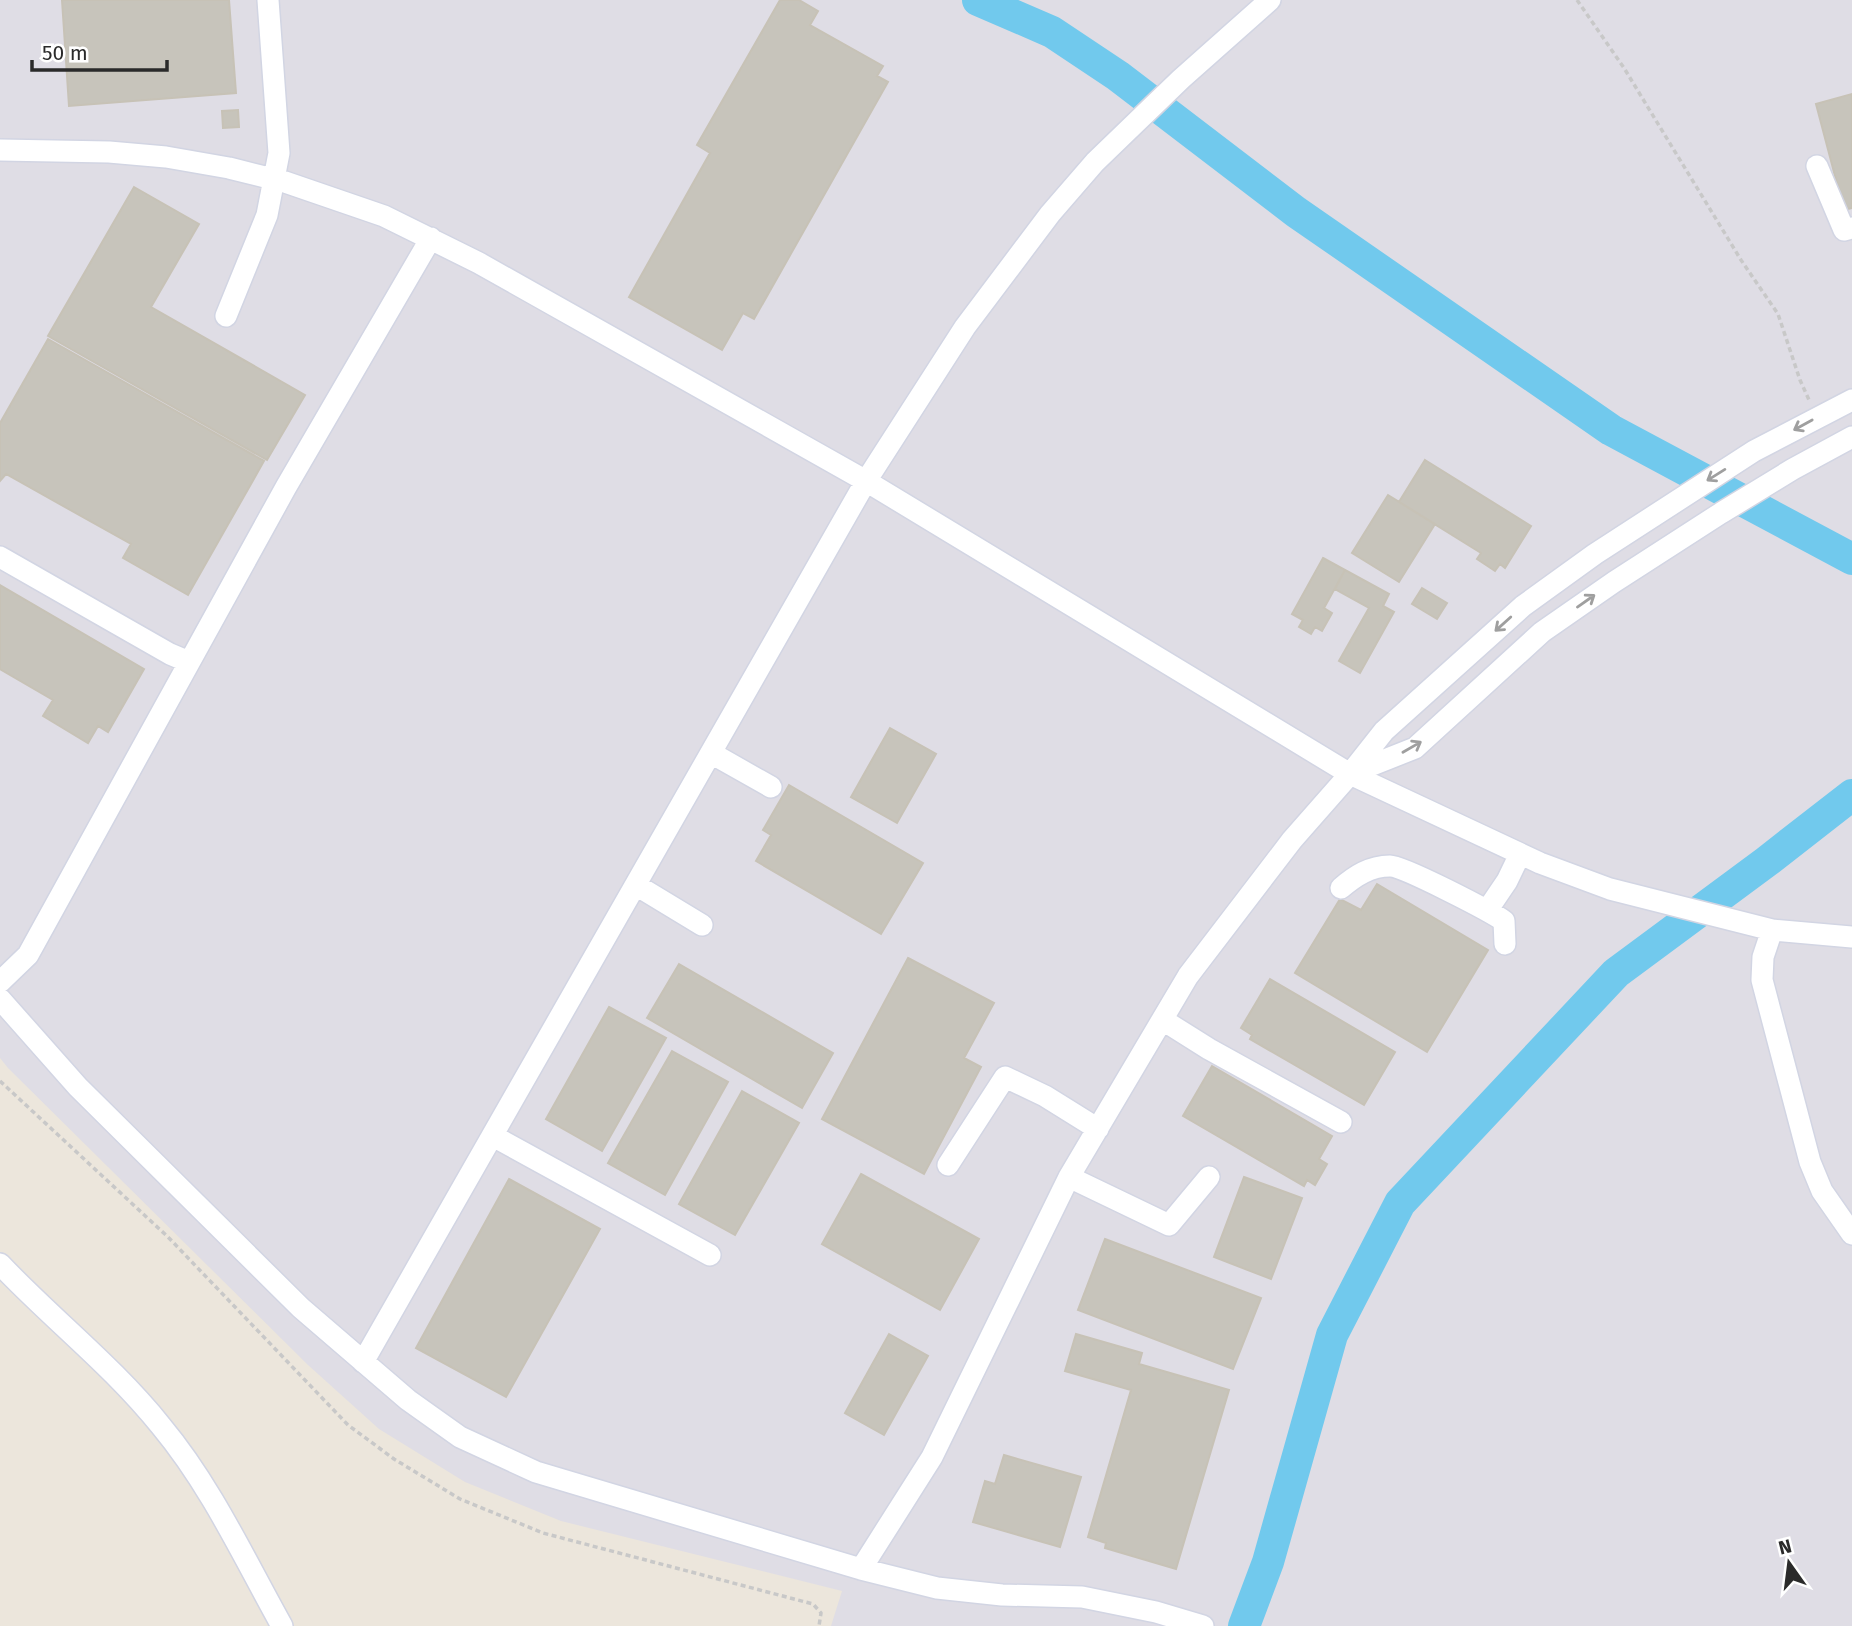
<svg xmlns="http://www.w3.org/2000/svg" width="1852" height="1626" font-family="'Fira Sans',sans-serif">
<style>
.industrial{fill:#dfdde5}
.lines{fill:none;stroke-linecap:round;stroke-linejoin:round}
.river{stroke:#71c9ed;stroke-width:32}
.building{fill:#c7c4bb;stroke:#c7c2b6;stroke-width:2}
.minor-casing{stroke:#d2d5e3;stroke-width:24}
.path{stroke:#c8c8c8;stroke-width:3.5;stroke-dasharray:5 3.5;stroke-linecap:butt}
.minor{stroke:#fff;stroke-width:21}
.oneway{stroke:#9f9f9f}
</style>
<rect width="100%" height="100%" fill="#ece6dc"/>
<path class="industrial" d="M0,0h1852v1626h-1021l11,-35 -281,-70 -96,-39 -86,-53 -71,-64 -300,-297 -8,-10z"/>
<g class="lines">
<path class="river" d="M978,0l74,32 66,44 178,136 315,218 241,129
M1244,1626l24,-64 64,-227 68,-132 216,-230 150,-111 86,-67"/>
</g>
<path class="building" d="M62,0h167l7,93 -167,13z
M780,0h19l19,11 -8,14 73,41 -6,10 11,6 -134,237 -11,-6 -21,37 -93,-53 81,-144 -13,-8z
M1852,94v114l-8,2 -28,-106z
M238,110l1,17 -16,1 -1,-17z
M134,187l65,37 -48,83 154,88 -38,65 -219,-124z
M48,339l216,122 -76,134 -65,-37 8,-14 -125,-70 -6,7v-58z
M1425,460l106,66 -26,42 -5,-4 -5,7 -18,-12 4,-6 -82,-51z
M1388,495l47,29 -36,58 -47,-29z
M1323,558l22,12 -21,38 8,5 -10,18 -7,-4 -4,7 -12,-7 4,-7 -11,-6z
M1345,570l44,24 -6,12 11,6 -34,61 -21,-12 30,-53 -34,-19z
M0,585l144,84 -36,63 -10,-6 -10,17 -45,-27 10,-16 -53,-31z
M1422,588l25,15 -10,16 -25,-15z
M890,728l46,26 -39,69 -46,-26z
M789,785l134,78 -42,71 -125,-73 15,-26 -8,-5z
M1377,884l111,66 -61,102 -132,-79 45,-74 21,11z
M908,958l86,45 -30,55 17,9 -57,107 -102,-55z
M679,964l154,89 -31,55 -155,-90z
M1270,979l125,73 -31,53 -114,-66 2,-4 -11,-7z
M609,1007l57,31 -64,113 -56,-32z
M672,1051l56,31 -63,113 -57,-32z
M1212,1066l120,70 -13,23 8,5 -12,21 -8,-5 -3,6 -121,-70z
M742,1091l57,32 -64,112 -56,-31z
M861,1174l118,65 -39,71 -118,-66z
M1244,1177l58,21 -31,81 -57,-22z
M509,1179l91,50 -94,168 -90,-49z
M1105,1239l156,59 -28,71 -155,-59z
M889,1334l39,22 -44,79 -39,-22z
M1076,1334l66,19 -3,11 90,26 -53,179 -71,-21 1,-5 -18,-6 43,-147 -66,-19z
M1004,1455l77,22 -21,70 -87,-25 12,-41 10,3z"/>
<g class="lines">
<g class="minor-casing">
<path id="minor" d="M0,150l109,2 57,5 63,11 56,14 99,34 95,47 387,218 484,293 190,89 70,26 162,41 80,7
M1817,166l27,64 8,-2
M226,316l41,-101 12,-62 -11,-153
M0,557l170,97 19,8
M711,753l60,34
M1352,773l63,-25 127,-116 72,-50 107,-69 72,-44 59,-32
M636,885l66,40
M1341,888c14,-12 29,-22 49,-22 13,0 100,45 114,55l1,23
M1488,909l19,-28 13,-27
M1772,930l-9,27 -1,23 48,182 12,29 30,43
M0,982l28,-27 258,-468 145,-249
M0,999l78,88 223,221 107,92 52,37 76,35 325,97 76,19 65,7 80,2 74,15 47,14
M1163,1020l46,29 132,73
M493,1136l217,119
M948,1165l57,-88 40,19 53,33
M1069,1177l100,48 40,-48
M0,1264c52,55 113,102 161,162 50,60 83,132 121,200
M363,1362l503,-881 99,-154 85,-113 45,-52 86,-83 89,-79
M861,1569l71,-112 137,-280 119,-201 104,-136 58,-66 34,-43 139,-125 72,-52 159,-103 98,-51"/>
</g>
<path class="path" d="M1577,0l47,68 117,192 37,54 22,66 9,20
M0,1081l168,156 180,188 46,34 66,40 83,34 270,71 8,9 -2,13"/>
<use href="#minor" class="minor"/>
</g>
<defs><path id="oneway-shaft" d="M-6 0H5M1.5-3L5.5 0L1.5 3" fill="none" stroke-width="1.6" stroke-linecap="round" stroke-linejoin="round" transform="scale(1.75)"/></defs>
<g class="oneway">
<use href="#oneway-shaft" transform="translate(1803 425) rotate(151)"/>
<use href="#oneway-shaft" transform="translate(1716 475) rotate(148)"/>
<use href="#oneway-shaft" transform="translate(1586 601) rotate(-35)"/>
<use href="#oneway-shaft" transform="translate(1503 624) rotate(138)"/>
<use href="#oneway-shaft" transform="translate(1412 747) rotate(-30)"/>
</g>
<g transform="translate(1789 1563) rotate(346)" stroke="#ffffff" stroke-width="5" paint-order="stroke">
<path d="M0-5L12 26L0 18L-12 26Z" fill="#2a2a2a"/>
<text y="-10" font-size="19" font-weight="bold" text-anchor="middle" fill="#2a2a2a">N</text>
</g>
<path d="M32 60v10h135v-10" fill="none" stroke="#2a2a2a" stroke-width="3.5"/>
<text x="42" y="60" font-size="21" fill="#2a2a2a" stroke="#ffffff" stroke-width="5" paint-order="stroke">50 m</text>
</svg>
